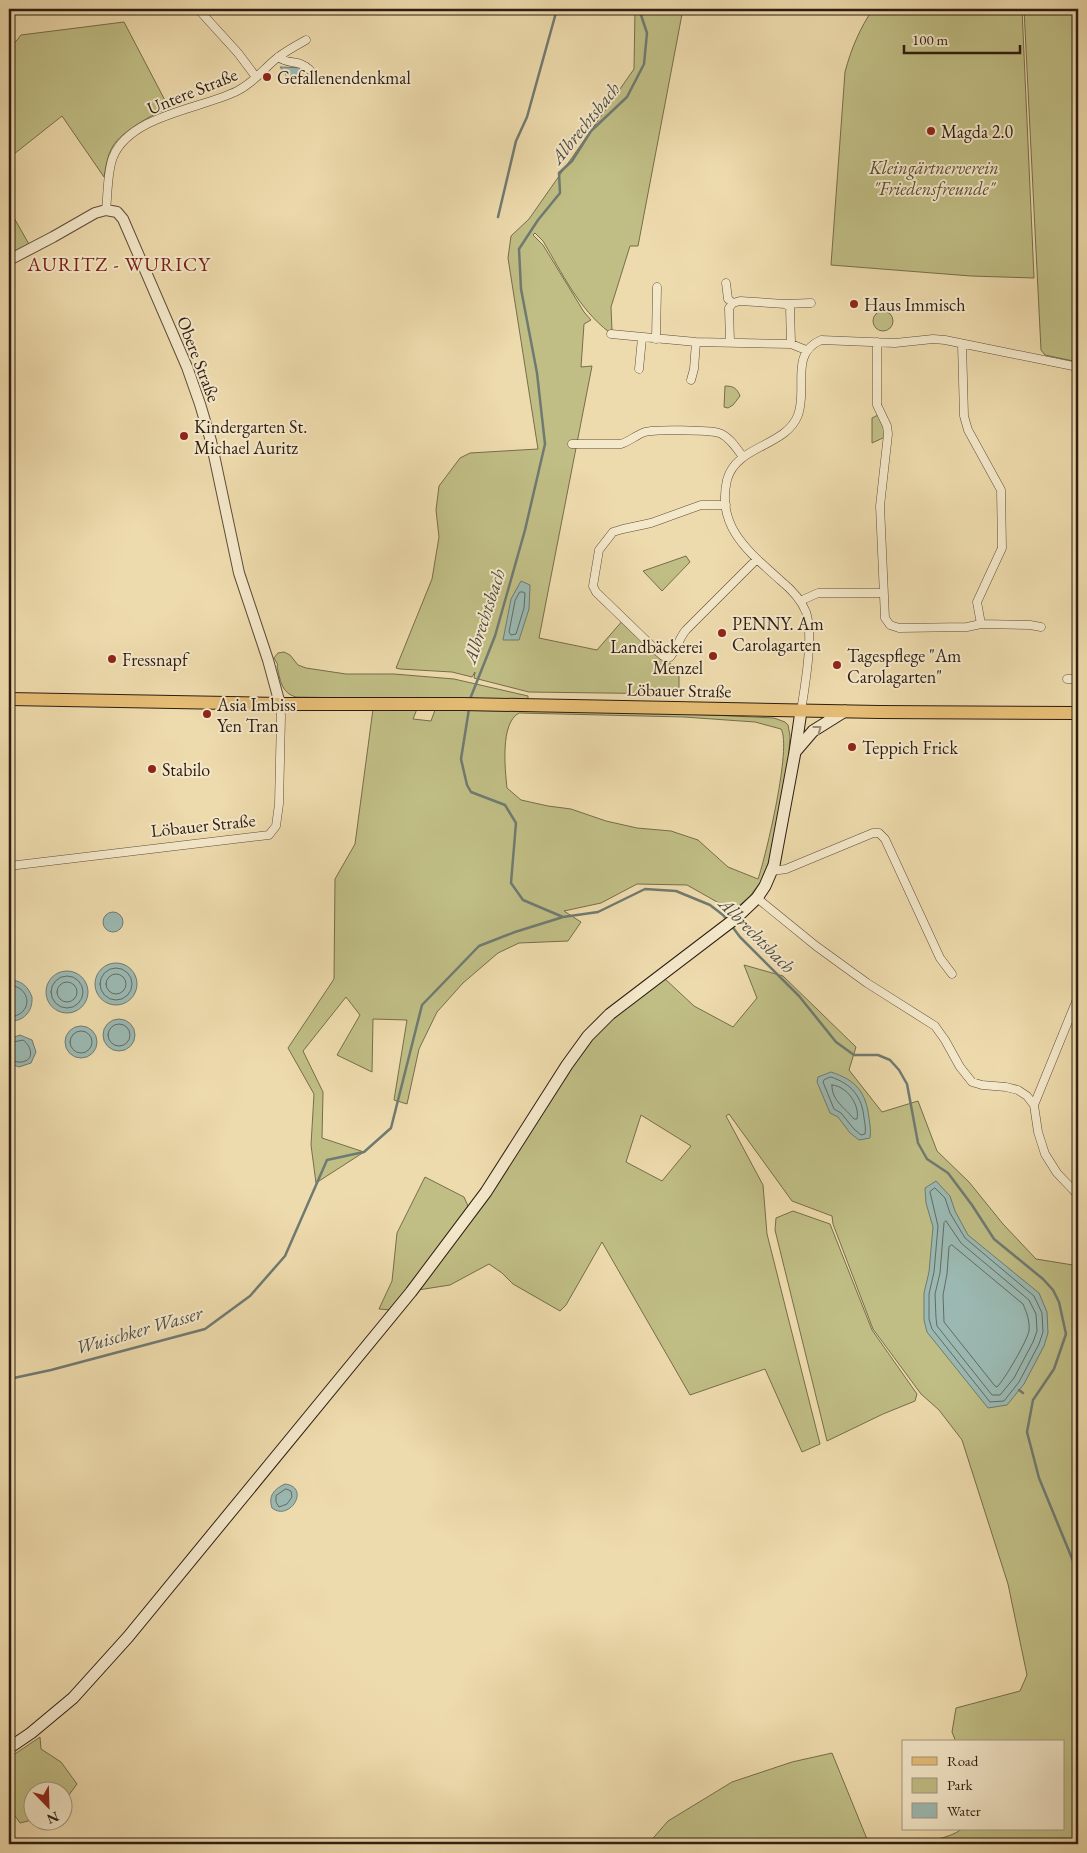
<svg xmlns="http://www.w3.org/2000/svg" width="1087" height="1853" font-family="'EB Garamond',serif">
<style>
.green{fill:#c0be85;stroke:#766d4c;fill-rule:evenodd}
.water{fill:#9bb9b2;stroke:#6f7a72}
.lines{fill:none;stroke-linecap:round;stroke-linejoin:round}
.shore{stroke:#646a62;stroke-width:1}
.stream{stroke:#6f7a72;stroke-width:2.5}
.minor-casing{stroke:#5d4c39;stroke-width:9}
.tertiary-casing{stroke:#5d4c39;stroke-width:12}
.secondary-casing{stroke:#2d1c12;stroke-width:13}
.primary-casing{stroke:#2d1c12;stroke-width:14}
.minor{stroke:#f4e8ca;stroke-width:8}
.tertiary{stroke:#f4e8ca;stroke-width:10}
.secondary{stroke:#f4e8ca;stroke-width:11}
.primary{stroke:#e7be76;stroke-width:12}
.oneway{stroke:#9a8c77}
.poi-dot{fill:#8f2418;stroke:#f4e8ca;stroke-width:2}
.labels{text-anchor:middle;dominant-baseline:central;stroke-width:4;stroke-linejoin:round;paint-order:stroke}
.poi-label{font-size:18px;fill:#2d1c12;stroke:#f4e8ca;text-anchor:start}
.street-label{font-size:18px;fill:#2d1c12;stroke:#f4e8ca}
.park-label{font-size:18px;font-style:italic;fill:#594d34;stroke:#f4e8ca}
.water-label{font-size:19px;font-style:italic;fill:#4e4b42;stroke:#f4e8ca}
.quarter-label{font-size:20px;letter-spacing:1px;fill:#7a1f14;stroke:#f4e8ca}
</style>
<rect width="100%" height="100%" fill="#eedbad"/>
<filter id="stains"><feTurbulence type="fractalNoise" baseFrequency=".004" numOctaves="4"/><feColorMatrix values="0 0 0 0 .2 0 0 0 0 .09 0 0 0 0 .02 0 0 0 .5 -.17"/></filter>
<radialGradient id="worn" r=".72"><stop offset=".6" stop-color="#630" stop-opacity="0"/><stop offset="1" stop-color="#630" stop-opacity=".3"/></radialGradient>
<path class="green" d="M635,9h48l-45,237h-8l-19,61 1,24 -3,1c-30,-23 -47,-59 -66,-91l-8,-8 -2,2 10,10 41,67 7,8 -7,4 -3,43 11,-1 -53,272 58,12 27,-31 55,53v22l-150,-2 -55,-14 1,-6 -3,5 -20,-5 -52,-3 -4,-1 36,-89 7,-42 -3,-27 3,-24 21,-28 10,-5 68,-4 -30,-191 3,-22 18,-17 105,-150z
M873,9h149l12,269 -63,-2 -140,-11 14,-193c6,-23 15,-44 28,-63z
M1024,9h53l1,353 -33,-7 -4,-5z
M124,22l45,86c-15,5 -48,24 -56,38 -6,10 -7,20 -9,31l-42,-61 -53,42v-108l12,-15z
M9,209l21,37 -21,10z
M873 321a10 10 0 1 1 20 0a10 10 0 1 1-20 0Z
M725,386c8,0 12,2 15,10l-7,9 -5,3 -4,-1z
M878,415l5,8 2,14 -13,6v-25z
M686,556l4,6 -28,29 -19,-20z
M284,652l6,3 8,10 8,3 40,6h48l60,5 74,17v5l-232,-4c-15,-4 -16,-18 -19,-31l1,-1 -4,-7 4,-5z
M373,709h44l-4,10 18,2 4,-11 233,3 106,5 11,4 3,3 2,11 -2,28 -19,97 -7,19 -12,16 -17,15 -46,-26 -50,-1 -36,19 -37,8 17,11 -13,19 -49,2 -21,10 -35,30 -26,29 -18,37 -12,55 -13,-4 13,-80 -34,-1 -1,53 -35,-17 23,-40 -14,-18 -43,54 20,41 -1,46 42,14 -48,31 -5,-38 3,-51 -26,-46 46,-69 1,-100 20,-35zM519,713l165,4 71,5 26,7c11,17 -15,127 -23,150l-30,-12 -30,-27 -27,-9 -34,-3 -31,-7 -35,-12 -23,-3 -27,-6 -14,-12c-2,-19 -7,-65 12,-75z
M744,965l39,11 73,71 -7,23 33,42 36,-11 19,50 32,31 34,42 33,35 37,6 5,9v570h-168c17,-4 37,-4 52,-15h101v-87h-107l-4,-10 4,-24 64,-17 7,-16 -19,-91 -46,-144 -23,-30 -18,-16 -48,-65 -40,-105 -1,-8 -40,-15 -63,-87 -3,2 37,69 4,49 53,210 -18,8 -37,-83 -75,26 -88,-153 -36,63 -6,6 -47,-27 -11,-11 -13,-9 -39,21 -32,5 165,-243 26,-27 55,-42 30,28 39,21 24,-29zM641,1115l50,31 -29,35 -36,-19z
M425,1177l39,20 4,9 -19,30 -58,74 -12,-1 13,-28 5,-48z
M793,1211l37,13 42,106 45,64 -2,7 -32,13 -56,27 -52,-211 1,-12z
M40,1737l1,12 20,13 16,22 -14,19 -1,-13h-30v30l-12,3 -11,-16v-49z
M832,1753l37,91h-221l20,-23 64,-39 60,-20z"/>
<path class="water" d="M280,67l23,1 1,12 -10,6z
M521,581l9,4 -1,24 -10,31h-16l8,-41z
M103 922a10 10 0 1 1 20 0a10 10 0 1 1-20 0Z
M95 984a21 21 0 1 1 42 0a21 21 0 1 1-42 0Z
M46 992a21 21 0 1 1 42 0a21 21 0 1 1-42 0Z
M9,980c12,0 19,6 23,17 1,15 -9,25 -23,24z
M103 1035a16 16 0 1 1 32 0a16 16 0 1 1-32 0Z
M65 1042a16 16 0 1 1 32 0a16 16 0 1 1-32 0Z
M20,1035l12,5 4,12 -5,11 -12,4 -10,-4v-24z
M831,1072c25,8 35,20 38,46 1,7 2,13 1,20l-11,2 -9,-7 -12,-16 -8,-4 -13,-31 1,-5z
M936,1181l14,15 5,15 13,24 71,58 8,19 1,21 -4,13 -20,38 -17,21 -19,3 -61,-76 -3,-12v-27l5,-21 4,-45 -7,-24 -1,-15z
M285,1484c26,3 5,38 -13,24 -4,-12 2,-19 13,-24z"/>
<g class="lines">
<path class="shore" d="M520,592h3l2,1 -1,15 -8,26 -5,1 -2,-3 6,-31z
M100 984a16 16 0 1 1 32 0a16 16 0 1 1-32 0Z
M106 984a10 10 0 1 1 20 0a10 10 0 1 1-20 0Z
M51 992a16 16 0 1 1 32 0a16 16 0 1 1-32 0Z
M57 992a10 10 0 1 1 20 0a10 10 0 1 1-20 0Z
M9,985c24,2 24,31 0,32
M108 1035a11 11 0 1 1 22 0a11 11 0 1 1-22 0Z
M70 1042a11 11 0 1 1 22 0a11 11 0 1 1-22 0Z
M9,1043l14,-3c9,6 12,21 -2,22 -4,1 -8,-2 -12,-2
M831,1077c21,7 31,20 33,41 1,6 2,11 1,16l-4,1 -7,-6 -13,-16 -7,-4 -11,-27 1,-2z
M832,1085c15,1 28,20 25,34h-3c-8,-10 -23,-19 -22,-34z
M935,1188l10,10 5,15 15,25 69,58 8,17 1,19 -4,12 -20,38 -15,19 -14,1 -58,-73 -3,-10v-25l5,-22 4,-46 -8,-34z
M946,1221l15,22 68,57 7,14 1,17 -4,11 -19,36 -14,17h-8l-55,-69 -1,-8 -1,-24 5,-21 4,-50z
M952,1245l71,59c4,9 7,18 6,27 -2,10 -24,48 -32,56l-2,-1 -51,-64 -1,-27 4,-21 2,-27z
M286,1489l5,2 1,6 -5,7 -8,3 -3,-5v-6z"/>
<path class="stream" d="M498,217l18,-76 11,-24 30,-108
M470,699l25,-63 30,-106 20,-86 -8,-71 -16,-84 -2,-40 19,-29 22,-27 -1,-20 13,-12 19,-30 36,-34 17,-33 3,-31 -8,-24
M469,709l-8,50 6,26 4,7 34,13 11,18 -5,60 12,17 40,17 35,-5 47,-23 31,2 34,14 13,10 5,6
M731,925l9,12 59,59 37,46 18,13h24l12,5 9,10 8,14 11,59 9,16 21,14 24,32 22,34 49,40 10,11 6,12 7,32 -12,35 -21,31 -6,32 12,46 39,95
M9,1379l42,-9 154,-41 45,-33 35,-40 42,-96 37,-8 27,-24 31,-123 57,-59 36,-14 48,-15
M1019,1390l4,3"/>
<g class="minor-casing">
<path id="minor" d="M198,9l40,44 18,24
M278,57c13,9 19,1 32,13
M106,210c2,-17 1,-37 7,-53 17,-42 88,-48 124,-66 18,-9 25,-21 40,-33 9,-7 20,-13 29,-18
M726,283l2,16 5,4
M785,304l26,-1
M611,334l85,8 95,2 15,6
M656,339l1,-52
M730,342l-1,-34 4,-5 7,-2 45,3 5,3 1,37
M877,342v63l10,21 1,8 -8,72 5,112 5,7 9,3 68,-1 14,-3
M962,344l2,72 4,14 33,60 1,58 -25,54 4,22 49,1 11,2
M639,369l3,-31
M691,380l3,-11 2,-27
M572,444h49c9,-3 15,-9 24,-12 9,-3 64,-2 74,1 10,3 18,16 24,24
M726,505h-25l-50,18 -28,6 -10,3 -14,18 -6,36 3,6 60,58 7,6 7,1c7,-8 9,-19 16,-27l71,-71
M800,601l18,-8h65
M1067,679h11
M801,711c4,-25 13,-76 5,-99 -5,-13 -15,-23 -26,-32 -31,-28 -64,-53 -53,-100 9,-35 59,-33 71,-65 10,-27 -9,-61 23,-75l74,3 38,-4 12,1 133,27
M9,866l260,-31 7,-9 3,-22 2,-88 -1,-12
M772,871l14,-2 87,-36h6l6,6 55,119 12,16
M757,898l59,48 51,37 68,43 10,14 15,27 12,15 10,3 24,2 12,3 9,6 7,9 4,27 7,22 12,19 21,22
M1034,1105l44,-108"/>
</g>
<g class="tertiary-casing">
<path id="tertiary" d="M9,260l44,-23 42,-24 11,-3 11,2 6,7 64,148 13,37 11,37 28,132 29,87 12,44"/>
</g>
<g class="secondary-casing">
<path id="secondary" d="M795,752l18,-21 32,-20
M9,1748l22,-15 42,-35 55,-61 283,-345 75,-100 81,-127 21,-29 22,-22 126,-96 21,-20 8,-12 9,-21 21,-113 6,-41"/>
</g>
<g class="primary-casing">
<path id="primary" d="M9,699l271,5h183l416,8 199,1"/>
</g>
<use href="#minor" class="minor"/>
<use href="#tertiary" class="tertiary"/>
<use href="#secondary" class="secondary"/>
<use href="#primary" class="primary"/>
</g>
<defs><path id="oneway-chevron" d="M-2-3.5L2.5 0L-2 3.5" fill="none" stroke-width="1.6" stroke-linecap="round" stroke-linejoin="round" transform="scale(1.25)"/></defs>
<use class="oneway" href="#oneway-chevron" transform="translate(818 729) rotate(-37)"/>
<g class="poi-dot">
<circle cx="267" cy="77" r="5"/>
<circle cx="931" cy="131" r="5"/>
<circle cx="854" cy="304" r="5"/>
<circle cx="184" cy="436" r="5"/>
<circle cx="722" cy="633" r="5"/>
<circle cx="713" cy="656" r="5"/>
<circle cx="112" cy="659" r="5"/>
<circle cx="837" cy="665" r="5"/>
<circle cx="207" cy="714" r="5"/>
<circle cx="852" cy="747" r="5"/>
<circle cx="152" cy="769" r="5"/>
</g>
<g class="labels">
<g class="poi-label">
<text x="277" y="77">Gefallenendenkmal</text>
<text x="941" y="131">Magda 2.0</text>
<text x="864" y="304">Haus Immisch</text>
<text x="194" y="426">Kindergarten St.<tspan x="194" dy="21">Michael Auritz</tspan></text>
<text x="732" y="623">PENNY. Am<tspan x="732" dy="21">Carolagarten</tspan></text>
<text x="703" y="646" text-anchor="end">Landbäckerei<tspan x="703" dy="21">Menzel</tspan></text>
<text x="847" y="655">Tagespflege "Am<tspan x="847" dy="21">Carolagarten"</tspan></text>
<text x="122" y="659">Fressnapf</text>
<text x="217" y="704">Asia Imbiss<tspan x="217" dy="21">Yen Tran</tspan></text>
<text x="862" y="747">Teppich Frick</text>
<text x="162" y="769">Stabilo</text>
</g>
<g class="street-label">
<text transform="translate(192 91) rotate(-22)">Untere Straße</text>
<text transform="translate(199 359) rotate(69)">Obere Straße</text>
<text transform="translate(679 690) rotate(1)">Löbauer Straße</text>
<text transform="translate(203 825) rotate(-6)">Löbauer Straße</text>
</g>
<g class="park-label">
<text x="934" y="167">Kleingärtnerverein<tspan x="934" dy="21">"Friedensfreunde"</tspan></text>
</g>
<g class="water-label">
<text transform="translate(585 123) rotate(-51)">Albrechtsbach</text>
<text transform="translate(484 616) rotate(-72)">Albrechtsbach</text>
<text transform="translate(757 935) rotate(45)">Albrechtsbach</text>
<text transform="translate(139 1330) rotate(-16)">Wuischker Wasser</text>
</g>
<g class="quarter-label">
<text x="119" y="264">AURITZ - WURICY</text>
</g>
</g>
<rect width="1087" height="1853" fill="none" stroke="#eedbad" stroke-width="30"/>
<rect x="10" y="10" width="1067" height="1833" fill="none" stroke="#2d1c12" stroke-width="2.5"/>
<rect x="15" y="15" width="1057" height="1823" fill="none" stroke="#2d1c12"/>
<rect x="902" y="1740" width="162" height="90" fill="#f4e8ca" stroke="#a49680"/>
<rect x="912" y="1757" width="25" height="8" fill="#e7be76" stroke="#a49680"/>
<text x="947" y="1766" font-size="15" fill="#2d1c12">Road</text>
<rect x="912" y="1778" width="25" height="15" fill="#c0be85" stroke="#a49680"/>
<text x="947" y="1790" font-size="15" fill="#2d1c12">Park</text>
<rect x="912" y="1803" width="25" height="15" fill="#9bb9b2" stroke="#a49680"/>
<text x="947" y="1816" font-size="15" fill="#2d1c12">Water</text>
<g transform="translate(48 1806) rotate(157)"><circle r="24" fill="#f4e8ca" stroke="#a49680"/>
<path d="M0-4L9 19L0 12L-9 19Z" fill="#8f2418"/>
<text y="-8" font-size="14" font-weight="bold" text-anchor="middle" fill="#2d1c12">N</text>
</g>
<path d="M904 45v8h116v-8" fill="none" stroke="#2d1c12" stroke-width="2.5"/>
<text x="912" y="45" font-size="15" fill="#2d1c12" stroke="#f4e8ca" stroke-width="4" paint-order="stroke">100 m</text>
<rect width="100%" height="100%" filter="url(#stains)"/>
<rect width="100%" height="100%" fill="url(#worn)"/>
</svg>
